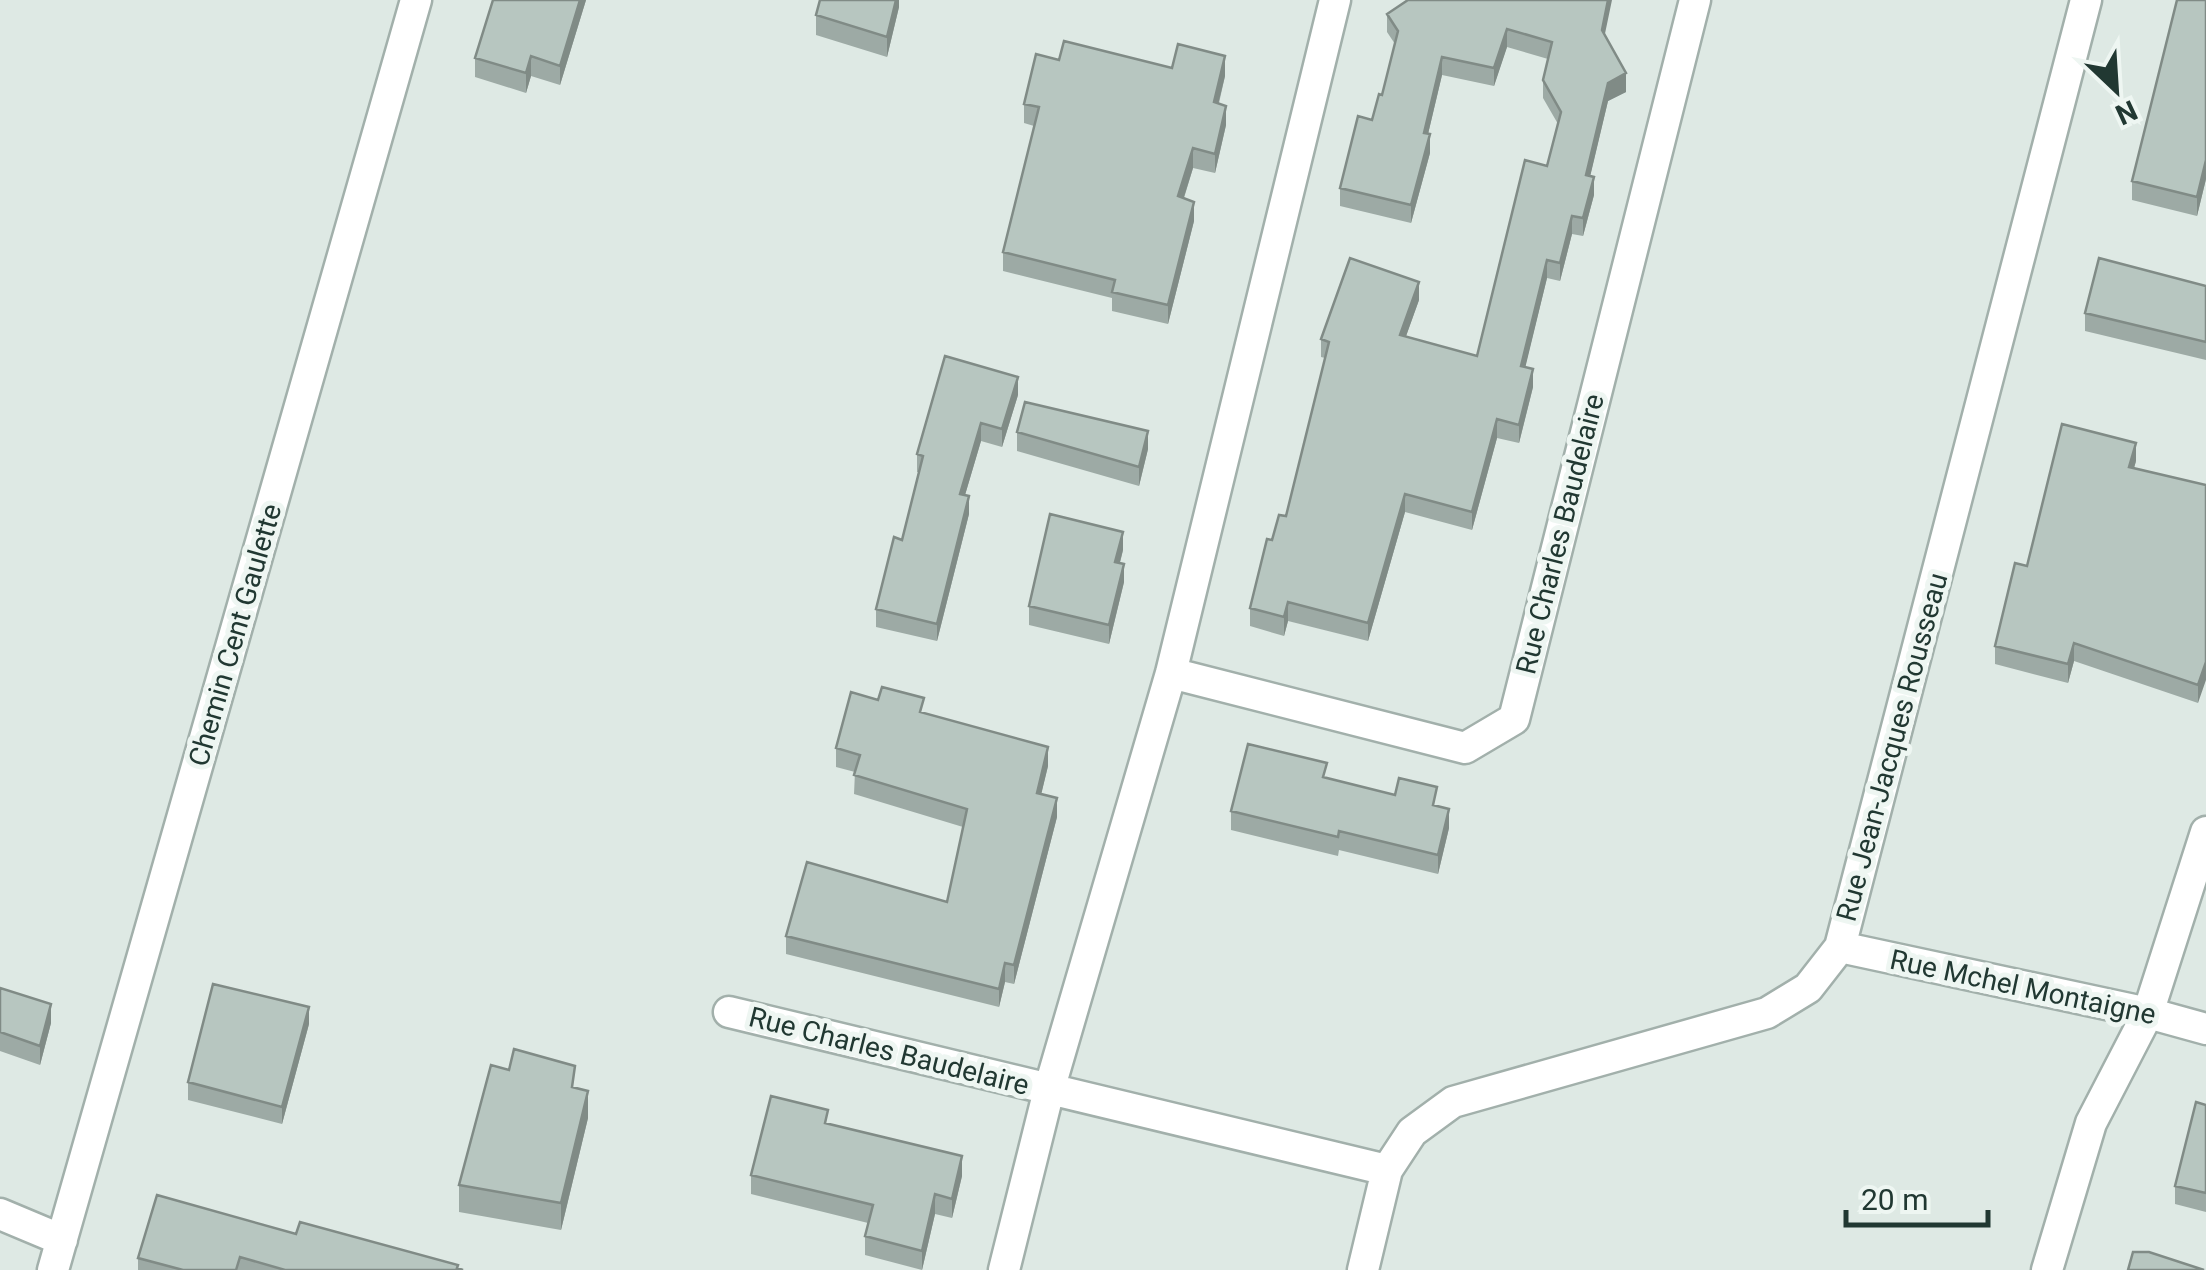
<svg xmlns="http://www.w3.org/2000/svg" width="2206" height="1270" font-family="Roboto,sans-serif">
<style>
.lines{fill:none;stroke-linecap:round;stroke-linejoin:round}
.street-casing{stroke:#a2b0ab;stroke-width:35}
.street{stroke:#fff;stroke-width:30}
.wall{fill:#9daaa5}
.shaded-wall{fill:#808b86}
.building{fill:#b7c6c0;stroke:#808b86;stroke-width:2.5}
.labels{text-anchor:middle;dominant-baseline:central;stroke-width:10;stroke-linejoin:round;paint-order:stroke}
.street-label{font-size:28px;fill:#213832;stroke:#eef6f2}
</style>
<rect width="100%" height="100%" fill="#dee9e4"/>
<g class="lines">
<g class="street-casing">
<path id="street" d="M1171,673l294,75 49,-29 181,-719
M1840,947l308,66 58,16
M729,1012l658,158
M0,1214l62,26
M53,1270l363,-1270
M1004,1270l45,-180 122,-417 164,-673
M1363,1270l24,-100 25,-38 41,-30 314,-89 41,-25 32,-41 246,-947
M2047,1270l44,-147 57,-110 58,-181"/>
</g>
<use href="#street" class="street"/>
</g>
<path class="wall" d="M493,0h93l-26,85 -29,-9 -5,17 -51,-16v-19z
M899,0v7l-12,50 -71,-22v-20z
M2206,0v179l-9,37 -65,-16v-19z
M1387,14l218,21 21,57 -18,9 -18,75 4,19 -11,41 -11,-2 -12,47 -13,-3 -22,89 8,20 -14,56 -22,-5 -25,92 -67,-18 -37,129 -80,-20 -4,15 -34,-10v-18l22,-68 14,-24 39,-158 -4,-1v-18l98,-39 -13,36 71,20 70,-190 11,-42 -15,-26v-18l5,-21 -41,-12 -13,39 -52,-11 -14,59 2,19 -19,70 -71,-17v-18l42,-93 13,-51 -8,-12z
M1059,60l113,8 53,8 -6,27 7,22 -11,48 -22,-5 -9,30 10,23 -26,103 -56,-13v-13l-109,-27v-19l31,-126 -10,-3v-19z
M2206,286v74l-121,-29v-18z
M1018,395l-16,52 -21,-6 -16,54 4,19 -32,127 -61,-14v-18l26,-69 17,-68h-2v-18z
M1017,432l131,17 -9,37 -122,-35z
M2136,461l-2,7 72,17 -8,218 -124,-42 -6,22 -73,-19v-18l32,-80z
M1123,550l-3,13 4,19 -15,62 -80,-19v-19z
M924,713l124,53 -7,28 16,23 -43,167 -9,-2 -6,25 -213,-53v-18l161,-34 16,-75 -109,-33 1,-22 -19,-5v-19z
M1327,778l110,28 12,22 -11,46 -99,-24 -1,6 -107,-26v-19z
M0,988l51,35 -11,42 -40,-14z
M309,1024l-27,100 -94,-24v-18z
M575,1088l13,30 -27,112 -102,-18v-27z
M2206,1105v107l-31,-8v-18z
M828,1124l134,52 -10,42 -17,-4 -13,56 -57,-15v-19l3,-13 -117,-29v-19z
M296,1234l162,35 5,1h-325v-12z"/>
<path class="shaded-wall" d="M580,0h6l-26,85v-19z
M896,0h3v7l-12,50v-20z
M1608,0h4l-10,48v-18z
M1507,29v18l-13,39v-18z
M531,56v20l-5,17v-20z
M1225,56v20l-11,45v-19z
M1442,57v18l-18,76v-18z
M1626,73v19l-18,9 -22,93v-19l22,-92z
M1226,106v19l-11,48v-19z
M1430,134v19l-19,70v-18z
M1193,148v20l-15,48v-20z
M2206,160v19l-9,37v-19z
M1594,177v18l-11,41v-18z
M1194,202v19l-26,103v-19z
M1572,216v18l-12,47v-18z
M1547,260v18l-26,107v-19z
M1419,282v18l-19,53v-18z
M1533,369v18l-14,56v-18z
M1018,377v18l-16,52v-18z
M1497,419v19l-25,92v-18z
M981,423v18l-21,71v-18z
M1148,431v18l-9,37v-19z
M2136,443v18l-7,24v-18z
M1405,494v18l-37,129v-18z
M969,496v18l-32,127v-17z
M1123,532v18l-8,31v-19z
M1124,564v18l-15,62v-19z
M1288,602v19l-4,15v-19z
M2074,643v18l-6,22v-19z
M2206,662v18l-8,23v-18z
M1048,747v19l-11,46v-19z
M1057,798v19l-43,167v-19z
M1449,809v19l-11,46v-19z
M1005,963v19l-6,25v-18z
M51,1004v19l-11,42v-19z
M309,1007v17l-27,100v-17z
M588,1091v27l-27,112v-27z
M962,1156v20l-10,42v-19z
M935,1194v20l-13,56v-19z"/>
<path class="building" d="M493,0h87l-20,66 -29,-10 -5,17 -51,-15z
M820,0h76l-9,37 -71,-22z
M1408,0h200l-6,30 24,43 -18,10 -22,92 8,2 -11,41 -11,-2 -12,47 -13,-3 -26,106 12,3 -14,56 -22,-6 -25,93 -67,-18 -37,129 -80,-21 -4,15 -34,-9 17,-69 5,1 7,-25 7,1 43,-174 -8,-3 29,-81 69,24 -19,53 77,21 48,-196 22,6 14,-54 -18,-32 9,-38 -45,-13 -13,39 -52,-11 -18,76 6,1 -19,71 -71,-17 18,-72 14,4 7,-26 3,1 16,-64 -11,-17z
M2177,0h29v160l-9,37 -65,-16z
M1064,41l108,27 6,-24 47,12 -11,46 12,4 -11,48 -22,-6 -15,48 16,6 -26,103 -56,-13 3,-12 -112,-28 36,-145 -15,-3 12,-50 23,6z
M2099,258l107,28v56l-121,-29z
M945,356l73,21 -16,52 -21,-6 -21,71 9,2 -32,128 -61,-15 18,-72 8,3 21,-84 -6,-2z
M1025,402l123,29 -9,36 -122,-35z
M2062,424l74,19 -7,24 77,18v177l-8,23 -124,-42 -6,21 -73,-18 20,-83 12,3z
M1050,514l73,18 -8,30 9,2 -15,61 -80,-19z
M882,687l42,11 -4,14 128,35 -11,46 20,5 -43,167 -9,-2 -6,26 -213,-53 21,-74 140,40 20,-93 -113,-34 6,-20 -24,-7 15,-56 27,8z
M1248,744l79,19 -4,14 72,18 4,-17 38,9 -4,18 16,4 -11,46 -99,-24 -1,6 -107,-26z
M213,984l96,23 -27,100 -94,-25z
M0,988l51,16 -11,42 -40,-14z
M514,1049l61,17 -3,21 16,4 -27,112 -102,-18 32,-120 18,5z
M771,1096l57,14 -3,13 137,33 -10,43 -17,-5 -13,57 -57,-15 8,-31 -122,-30z
M2196,1102l10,3v88l-31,-7z
M157,1195l139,39 4,-12 158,43 -1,3 6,2h-178l-45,-13 -4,13h-53l-45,-12z
M2133,1252h16l55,18h-76z"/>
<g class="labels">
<g class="street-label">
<text transform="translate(1560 534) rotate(-76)">Rue Charles Baudelaire</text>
<text transform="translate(235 635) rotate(-74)">Chemin Cent Gaulette</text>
<text transform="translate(1892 747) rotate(-75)">Rue Jean-Jacques Rousseau</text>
<text transform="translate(2023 987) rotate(12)">Rue Mchel Montaigne</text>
<text transform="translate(889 1051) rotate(14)">Rue Charles Baudelaire</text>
</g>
</g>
<g transform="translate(2116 90) rotate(155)" stroke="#eef6f2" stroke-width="8" paint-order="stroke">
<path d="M0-8L18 38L0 25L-18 38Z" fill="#213832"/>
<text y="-15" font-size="28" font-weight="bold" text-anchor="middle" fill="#213832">N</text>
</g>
<path d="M1846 1210v15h142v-15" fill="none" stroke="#213832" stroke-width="5"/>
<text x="1861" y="1210" font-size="30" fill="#213832" stroke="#eef6f2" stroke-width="8" paint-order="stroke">20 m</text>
</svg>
